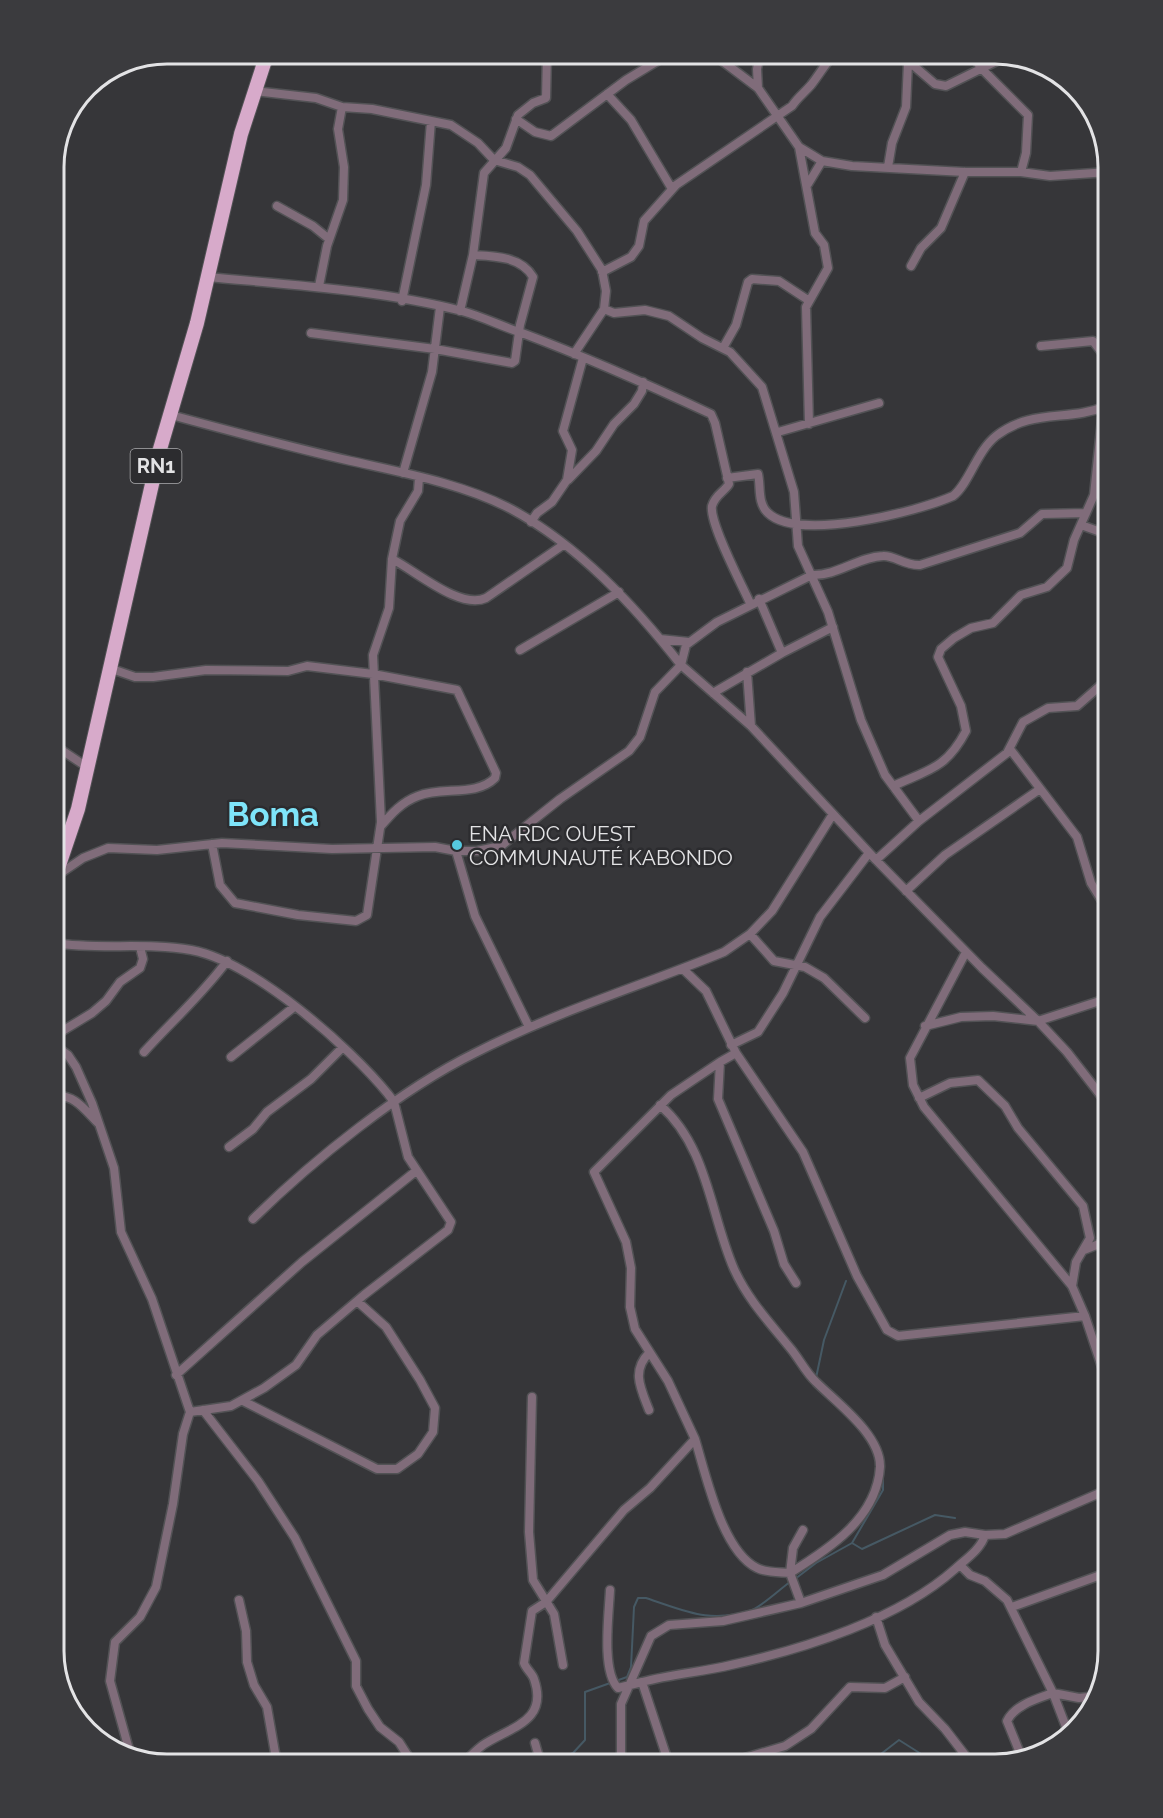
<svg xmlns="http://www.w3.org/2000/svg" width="1163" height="1818" font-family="Raleway,sans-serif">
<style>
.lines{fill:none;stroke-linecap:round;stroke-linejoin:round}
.stream{stroke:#465964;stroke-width:2}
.minor-casing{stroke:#525255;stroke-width:11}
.trunk-casing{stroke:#525255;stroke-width:16}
.minor{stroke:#806c7a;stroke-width:8}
.trunk{stroke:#d7aaca;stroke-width:14}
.poi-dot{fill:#56c9e0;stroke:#2c2c2f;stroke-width:2}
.labels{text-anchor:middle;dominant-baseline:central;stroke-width:5;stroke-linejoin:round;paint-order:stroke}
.shield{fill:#2c2c2f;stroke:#acacae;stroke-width:1.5}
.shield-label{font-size:20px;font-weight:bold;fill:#e3e3e5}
.poi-label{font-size:21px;fill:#e3e3e5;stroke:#2c2c2f;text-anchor:start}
.town-label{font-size:33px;font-weight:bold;fill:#7ee4f9;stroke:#2c2c2f}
.rim{fill:none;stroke:#e3e3e5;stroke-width:3}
</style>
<rect width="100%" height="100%" fill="#363639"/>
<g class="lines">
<path class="stream" d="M816,1378l8,-38 22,-59
M852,1543l10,6 73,-34 20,3
M795,1579l21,-16 36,-20 31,-53v-18
M546,1764l27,-11 12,-13v-48l42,-15 4,-10 3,-60 4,-9h8c40,13 63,26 106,12 10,-4 28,-21 38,-28
M804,1764h20
M844,1764l33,-7 22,-17 38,24"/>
<g class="minor-casing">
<path id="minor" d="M713,54l45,34
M760,54l-3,15 1,19 41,59 23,14 30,5 113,6h56l29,4 59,-4
M900,54l35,30 11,2 61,-30
M971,54l12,16 45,45 -2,38 -5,19
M254,91l62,7 26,9 30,2 79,16 27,18 16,17 24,7 12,8 47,56 25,39 4,21 -2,18 -30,45
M607,94l24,26 41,69
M516,119l19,13 16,4 75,-56 43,-26
M799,147l16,86 9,12 4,23 -22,39 3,117
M888,167l4,-24 14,-36 2,-44
M808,184l14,-23
M277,206l36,20 16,13
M1109,211v-8
M911,266l10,-18 20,-20 24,-56
M602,272l29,-15 8,-11 5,-25 32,-36 116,-79c6,-9 12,-13 19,-21 8,-10 14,-21 23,-31
M208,277c84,8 172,13 254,34 21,6 39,15 60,22 64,24 127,52 189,81l4,9 14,61c-5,8 -14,11 -17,22 -3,17 30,79 38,97
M319,286l8,-40 16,-46 1,-33 -6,-38 4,-22
M402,301l24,-116 5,-64
M604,309l10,4 31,-3 24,6 33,22 28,14 32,35 32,105 4,54 30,66 33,108 24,55 34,46
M460,311l13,-56 11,-82 22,-25 12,-33 15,-12 13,-5 1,-44
M311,333l124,16 77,14 3,-2 5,-36 13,-48c-12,-21 -40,-21 -60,-22
M1041,346l52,-5 10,13 6,45
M723,348l13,-23 12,-43 4,-3 27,2 29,19
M171,415c59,16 119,32 180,46 53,12 112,23 160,48 67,36 123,96 170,156l-26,27 -15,45 -11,14 -69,48 -59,47 -24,5h-21l19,65 54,111
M778,432l101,-29
M403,473l29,-101 8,-65
M727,478l31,-4c3,12 -1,29 10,39 30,29 149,-1 185,-17 16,-12 23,-44 43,-60 36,-28 73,-14 110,-30
M568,480l28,-29 18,-27 20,-20 8,-13 1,-9
M1086,513l-44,1 -22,19 -100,32c-15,1 -26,-10 -37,-9 -25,1 -46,20 -71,19l-95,47 -31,23 -5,20 70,61 125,134 106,108 56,53 29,31 42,54
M531,522l6,-9 15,-11 15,-22 5,-30 -9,-19 20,-73
M1081,525l28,10
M392,559c24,12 68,51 94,39l77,-53
M759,599l23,54
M660,639l29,3
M520,650l99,-58
M109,668l26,9h18l53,-7 82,1 19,-5 66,8 84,16 39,83 -1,5c-19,19 -53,8 -77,18 -16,6 -26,17 -37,30
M747,672l4,54
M713,693l69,-40 51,-26
M54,745l33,22
M1010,749l67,88 14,46 18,29
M893,786c35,-16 53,-17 73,-55l-5,-25 -23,-49 3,-8 13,-11 17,-10 22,-5 28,-28 26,-8 20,-19 7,-28 20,-45 8,-76 7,-19
M212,844l8,41 15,18 63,12 58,6 11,-6 14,-93 -8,-167 16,-47 3,-49 8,-38 18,-30 1,-13
M876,860l43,-39 88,-68 16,-31 25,-14 29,-2 32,-28
M55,877l28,-19 25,-10 49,2 65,-7 110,6 103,-2 21,4
M906,891l39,-36 95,-66
M750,934l24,27 31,6 19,11 41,40
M54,943c45,7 92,-1 137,7 61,11 158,96 197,144l6,8 14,55 43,65 -3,8 -84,65 -47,40 -21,30 -32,23 -33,18 -41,6
M966,952l-56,106 3,27 11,22 148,179 13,30 24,72
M683,969l23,22 30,62 67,99 54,124 30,54 11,6 187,-20
M925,1026l36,-9 32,-1 45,5 71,-23
M54,1036l38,-23 14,-12 14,-19 20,-14 3,-9 -3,-12
M54,1045l14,10 8,12 16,36 22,65 7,64 31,67 38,113 -7,22 -10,70 -17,83 -16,30 -25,25 -5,39 20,72
M731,1045l27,-13 25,-39 37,-76 49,-64
M144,1052c28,-31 58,-57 83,-91
M736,1053l-16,9 -2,37 56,132 10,33 12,19
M231,1057l63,-50
M54,1097c19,-5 32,14 44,26
M919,1098l31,-15 28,-3 27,26 13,22 65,78 7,32 -14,24 -4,24
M660,1105c48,42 50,109 74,164 14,31 36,54 57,80 9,11 15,24 25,33 21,21 65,53 64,85 -3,51 -51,82 -90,106
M229,1147l24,-18 14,-17 44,-33 31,-31
M253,1219c60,-59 147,-129 222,-166 80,-41 166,-67 249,-101l26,-18 22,-23 61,-97
M1084,1250l25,-10
M176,1375l126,-113 114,-91
M532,1397l-3,135 4,48 21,34 9,51
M243,1401l134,68h20l21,-15 15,-22 2,-24 -15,-28 -34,-53 -29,-26
M203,1410l55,71 37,57 61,123v25l12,23 12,18 19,15 14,22
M649,1410c-8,-21 -18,-39 0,-57
M695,1439c11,36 27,112 62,129 9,5 23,4 33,5l11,30
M960,1565l10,10 15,6 22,19 46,93 26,5 18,-2
M790,1573l3,-25 10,-18
M610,1590c-1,23 -9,81 8,98l24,-6 27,82
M239,1600l7,31 1,31 7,23 13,22 10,57
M1012,1607l97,-35
M876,1617l9,28 34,57 26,27 27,35
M642,1682c30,-8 60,-10 89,-17 73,-16 168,-46 224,-96 11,-10 26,-20 30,-34
M535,1743l6,21
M1022,1758l-15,-37c8,-16 29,-22 46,-28l15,39
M462,1764c7,-6 14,-14 21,-19 27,-18 66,-23 51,-66 -2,-6 -8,-10 -10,-16l8,-52 14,-9 78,-92 26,-22 45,-49 -27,-58 -33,-52 -5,-22 1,-39 -5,-26 -32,-70 77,-77 49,-33
M621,1764v-60l30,-68 18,-11 54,-4 78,-18 82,-28 67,-40 15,-3 20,3 20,-1 104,-45
M725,1764l60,-18 26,-17 39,-42 35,1 20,-11"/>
</g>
<g class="trunk-casing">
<path id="trunk" d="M54,880l24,-71 82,-360 37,-126 44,-189 26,-80"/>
</g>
<use href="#minor" class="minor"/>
<use href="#trunk" class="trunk"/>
</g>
<circle class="poi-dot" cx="457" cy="845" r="6"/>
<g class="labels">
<rect class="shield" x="130.5" y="449" width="51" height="34" rx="4.5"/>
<g class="shield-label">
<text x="156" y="466">RN1</text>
</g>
<g class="poi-label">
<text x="469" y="833">ENA RDC OUEST<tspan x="469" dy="24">COMMUNAUTÉ KABONDO</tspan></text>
</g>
<g class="town-label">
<text x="273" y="814">Boma</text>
</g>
</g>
<path d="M0 0H1163V1818H0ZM167 64H995A103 103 0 0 1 1098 167V1651A103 103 0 0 1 995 1754H167A103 103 0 0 1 64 1651V167A103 103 0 0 1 167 64Z" fill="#3b3b3e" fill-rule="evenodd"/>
<path class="rim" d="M167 64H995A103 103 0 0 1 1098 167V1651A103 103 0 0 1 995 1754H167A103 103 0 0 1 64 1651V167A103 103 0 0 1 167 64Z"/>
</svg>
